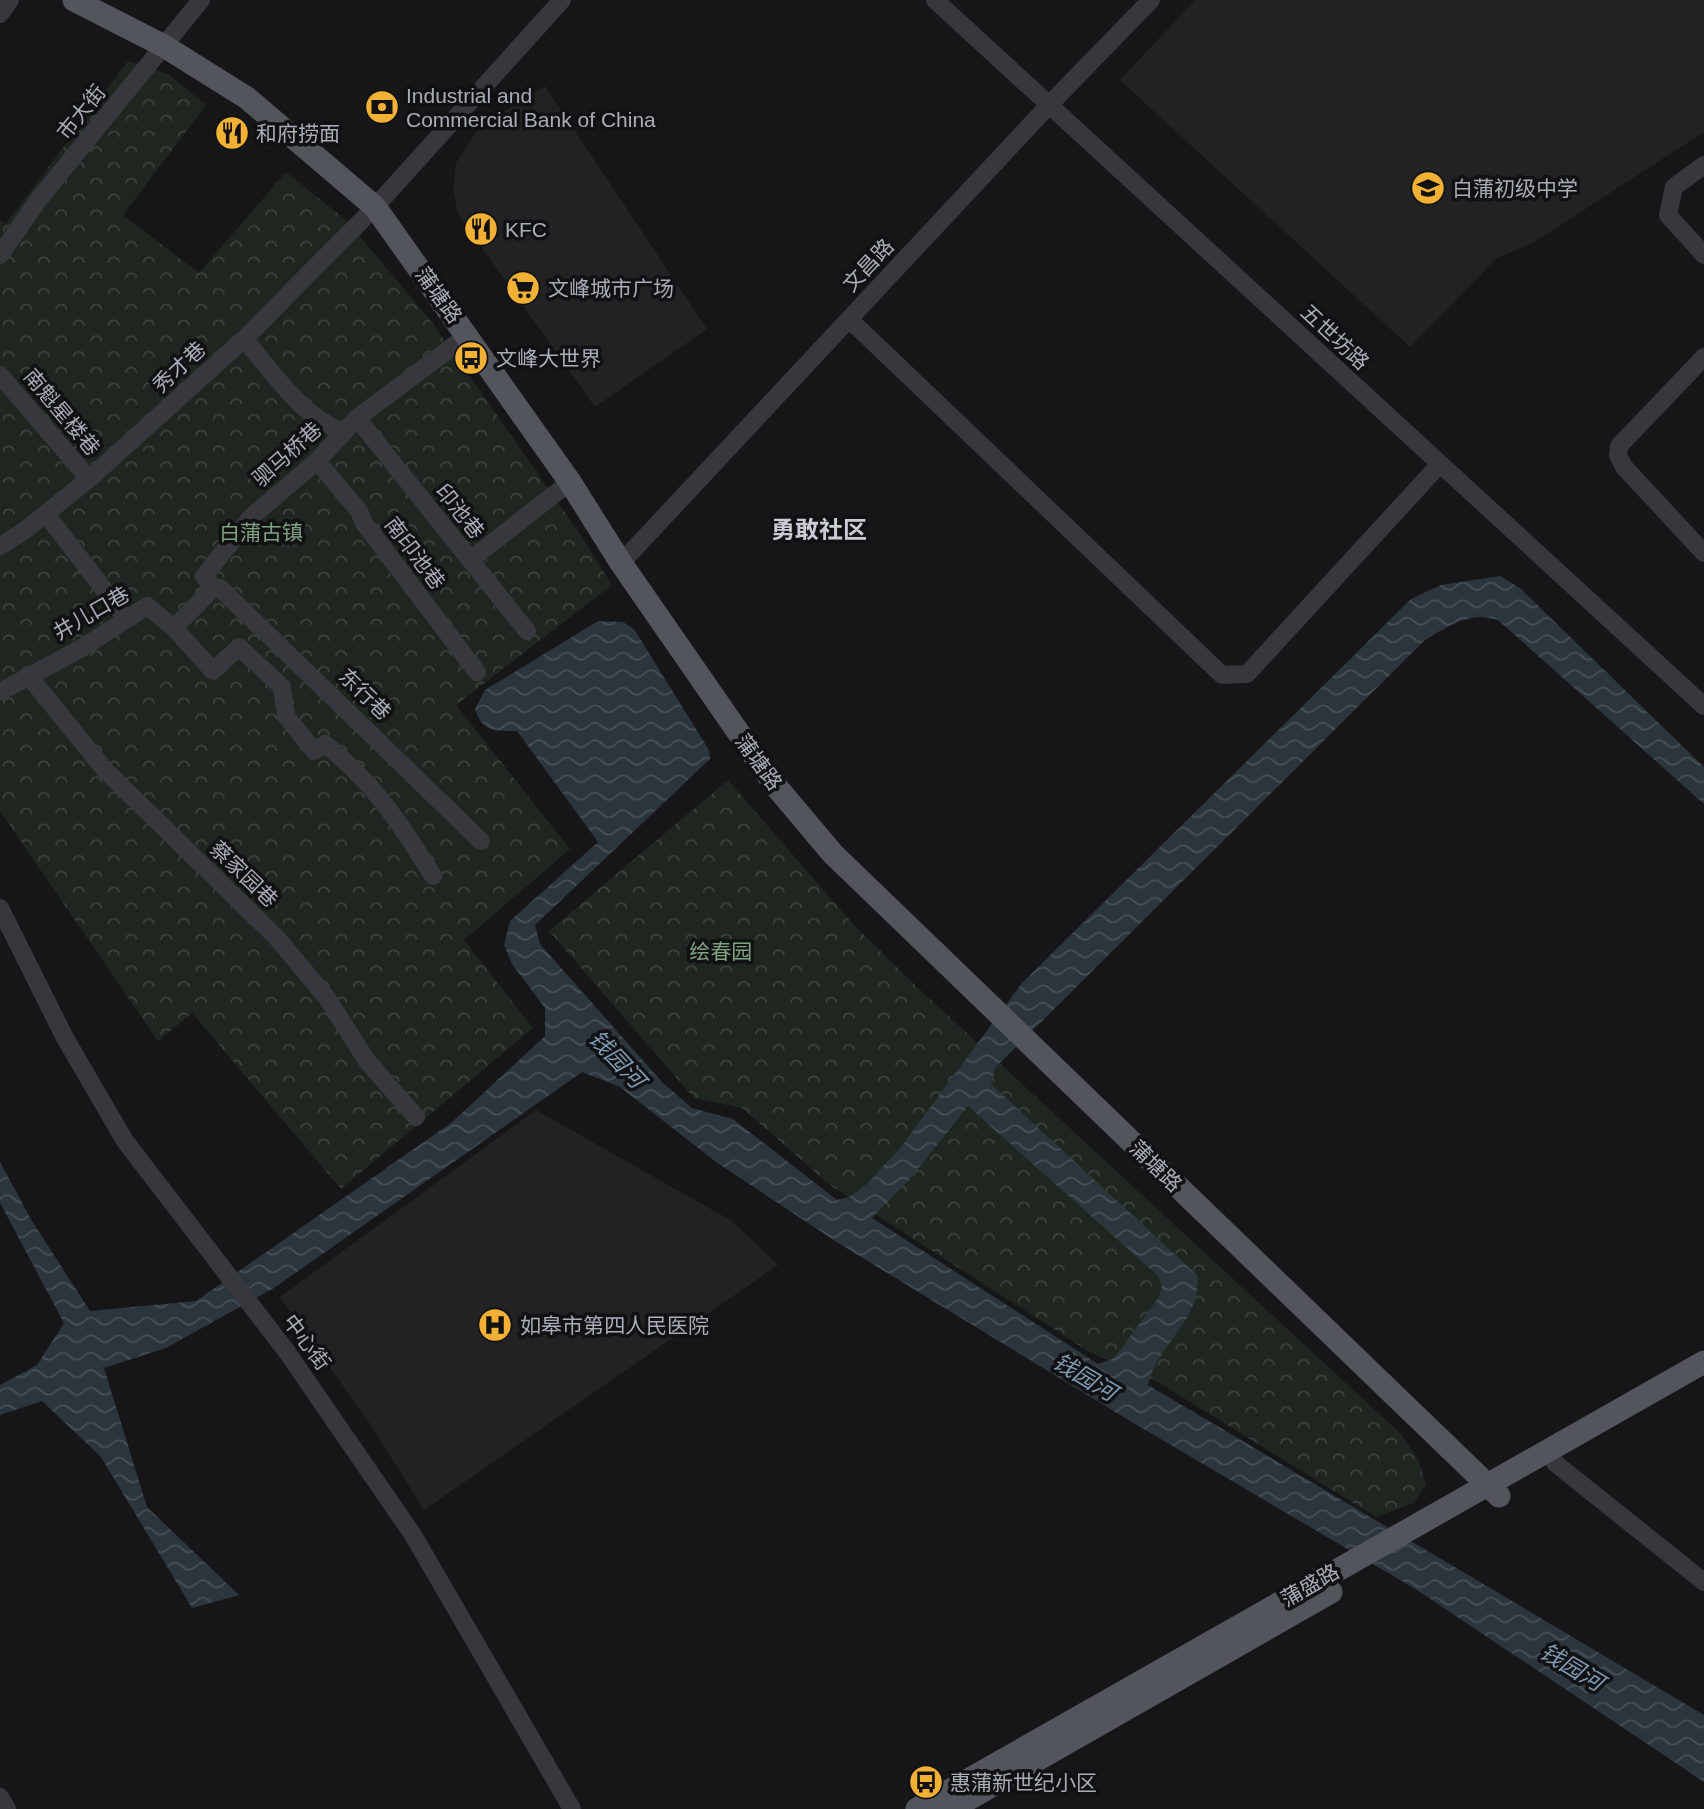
<svg xmlns="http://www.w3.org/2000/svg" width="1704" height="1809" font-family="Helvetica,'Noto Sans SC',sans-serif">
<style>
.built{fill:#222225}
.park{fill:url(#park-crowns)}
.water{fill:url(#water-waves);fill-rule:evenodd}
.lines{fill:none;stroke-linecap:round;stroke-linejoin:round}
.minor{stroke:#37383d;stroke-width:18}
.major{stroke:#53555c;stroke-width:23}
.labels{text-anchor:middle;dominant-baseline:central;stroke-width:7;stroke-linejoin:round;paint-order:stroke}
.poi-label{font-size:21px;fill:#a8adb8;stroke:#111113;text-anchor:start}
.street-label{font-size:21px;fill:#a8adb8;stroke:#111113}
.park-label{font-size:21px;fill:#7fa381;stroke:#111113}
.water-label{font-size:23px;font-style:italic;fill:#7f9bb3;stroke:#111113}
.quarter-label{font-size:24px;font-weight:bold;fill:#c9ccd4;stroke:#111113}
</style>
<defs>
<pattern id="park-crowns" width="20" height="18" patternUnits="userSpaceOnUse" patternTransform="scale(1.75)"><rect width="20" height="18" fill="#1e261f"/><path d="M2 6a3 3 0 1 1 6 0M12 15a3 3 0 1 1 6 0" fill="none" stroke="#3c433d"/></pattern>
<pattern id="water-waves" width="16" height="10" patternUnits="userSpaceOnUse" patternTransform="scale(1.75)"><rect width="16" height="10" fill="#2c353c"/><path d="M0 5q4-4 8 0t8 0" fill="none" stroke="#485056"/></pattern>
</defs>
<rect width="100%" height="100%" fill="#161618"/>
<path class="built" d="M1195,0h509v132l-171,111 -36,15 -87,89 -290,-267z
M545,86l162,243 -112,78 -137,-193 -5,-26 3,-25 24,-37z
M536,1110l196,111 46,44 -354,245 -54,-86 -90,-127z"/>
<path class="park" d="M128,61l40,13 38,31 -83,110 76,58 87,-101 61,49 84,100 149,213 32,51 -156,120 114,144 -106,91 69,88 -192,161 -149,-176 -34,28 -158,-230v-591l6,4z
M728,780l125,144 65,64 484,447 16,24 8,25 -12,19 -38,14 -220,-136 -65,-28 -260,-167 -89,-78 -48,-10 -145,-167z"/>
<path class="water" d="M1500,576l20,12 184,179v37l-206,-184c-29,-9 -47,5 -72,19l-431,429 -4,16 206,191c6,44 -41,70 -49,110l556,330v67l-287,-192 -287,-169 -295,-180 -119,-79 -96,-75 -38,-15 -308,216 -108,60 -62,20 43,139 92,88 -47,13 -91,-151 -59,-56 -42,14v-30l37,-20 27,-42 -64,-120v-41l32,59 58,90 106,-10 255,-178 94,-87v-28l-33,-44 -8,-19 6,-24 88,-79 -81,-111c-22,0 -35,1 -42,-22l10,-19 113,-69 25,1 11,7 75,121 1,9 -175,166 5,19 122,138 30,26 41,11 104,81 12,-3 18,-13 34,-37 121,-164 389,-384 30,-14zM968,1106l189,169 5,10 -3,12 -41,56 -6,6 -14,5 -226,-146 37,-38z"/>
<g class="lines">
<path class="minor" d="M935,0l769,706
M0,14l10,-14
M1704,165l-30,22 -6,28 36,40
M0,255l39,-56 162,-199
M849,319l373,356 25,-1 192,-209
M244,339c30,34 57,78 100,93
M1704,357l-85,89 -1,9 6,12 80,86
M0,375l89,104
M357,418l170,213
M317,461l42,50 5,12 113,149
M46,514l80,104
M0,546l24,-15 65,-52 155,-140 131,-132 187,-207
M470,560l100,-78
M621,563l430,-460 100,-103
M213,588h7l261,253
M174,628l39,-40 -9,-12 47,-59 66,-56 40,-43 111,-83
M28,675l77,95 172,168 50,60 40,63 49,56
M0,692l82,-44 65,-42 27,22 39,43 26,-24 43,40 4,29 28,35 11,-7c49,39 75,79 108,132
M0,908l65,130 60,103 162,211 126,183 159,274
M1555,1463l149,119
M0,1797l7,12"/>
<path class="major" d="M74,0l90,46 83,52 128,109 195,275 51,81 153,221 59,70 666,642
M917,1809l787,-447
M951,1809l380,-217"/>
</g>
<defs>
<g id="bank-disc" transform="scale(1.75)"><circle r="9.5" fill="#f2b134" stroke="#111113"/><path d="M-6-4H6V4H-6ZM0-2.3a2.3 2.3 0 1 0 0 4.6a2.3 2.3 0 1 0 0-4.6Z" fill="#111"/></g>
<g id="restaurant-disc" transform="scale(1.75)"><circle r="9.5" fill="#f2b134" stroke="#111113"/><path d="M-5-6h1v4h1v-4h1v4h1v-4h1v5L-1.5 .5V6h-2V.5L-5-1ZM5-6V6H3V1.5H1.5Q1.5-4 5-6Z" fill="#111"/></g>
<g id="school-disc" transform="scale(1.75)"><circle r="9.5" fill="#f2b134" stroke="#111113"/><path d="M0-5L7-2L0 1L-7-2ZM-4 1L0 2.5L4 1V4Q0 6-4 4Z" fill="#111"/></g>
<g id="supermarket-disc" transform="scale(1.75)"><circle r="9.5" fill="#f2b134" stroke="#111113"/><path d="M-6-5.5h2.5l.6 2H6L4.5 2H-2.5L-4.4-4H-6ZM-1.5 3.2a1.3 1.3 0 1 0 .1 0ZM3 3.2a1.3 1.3 0 1 0 .1 0Z" fill="#111"/></g>
<g id="bus-disc" transform="scale(1.75)"><circle r="9.5" fill="#f2b134" stroke="#111113"/><path d="M-5-6H5V4H4V6H2V4H-2V6H-4V4H-5ZM-3.5-4V0h7V-4ZM-3.5 1.2v1.5H-2V1.2ZM2 1.2v1.5H3.5V1.2Z" fill="#111"/></g>
<g id="hospital-disc" transform="scale(1.75)"><circle r="9.5" fill="#f2b134" stroke="#111113"/><path d="M-5-5h3v3.5h4V-5h3V5h-3V1.5h-4V5h-3Z" fill="#111"/></g>
</defs>
<g fill-rule="evenodd">
<use href="#bank-disc" x="382" y="107"/>
<use href="#restaurant-disc" x="232" y="133"/>
<use href="#school-disc" x="1428" y="188"/>
<use href="#restaurant-disc" x="481" y="229"/>
<use href="#supermarket-disc" x="523" y="288"/>
<use href="#bus-disc" x="471" y="358"/>
<use href="#hospital-disc" x="495" y="1325"/>
<use href="#bus-disc" x="926" y="1782"/>
</g>
<g class="labels">
<g class="poi-label">
<text x="406" y="95">Industrial and<tspan x="406" dy="24">Commercial Bank of China</tspan></text>
<text x="256" y="133">和府捞面</text>
<text x="1452" y="188">白蒲初级中学</text>
<text x="505" y="229">KFC</text>
<text x="548" y="288">文峰城市广场</text>
<text x="496" y="358">文峰大世界</text>
<text x="520" y="1325">如皋市第四人民医院</text>
<text x="950" y="1782">惠蒲新世纪小区</text>
</g>
<g class="street-label">
<text transform="translate(81 112) rotate(-51)">市大街</text>
<text transform="translate(868 265) rotate(-47)">文昌路</text>
<text transform="translate(439 295) rotate(54)">蒲塘路</text>
<text transform="translate(1335 337) rotate(43)">五世坊路</text>
<text transform="translate(179 367) rotate(-43)">秀才巷</text>
<text transform="translate(62 412) rotate(50)">南魁星楼巷</text>
<text transform="translate(287 454) rotate(-42)">驷马桥巷</text>
<text transform="translate(460 511) rotate(51)">印池巷</text>
<text transform="translate(415 553) rotate(53)">南印池巷</text>
<text transform="translate(91 613) rotate(-30)">井儿口巷</text>
<text transform="translate(365 694) rotate(44)">东行巷</text>
<text transform="translate(759 762) rotate(54)">蒲塘路</text>
<text transform="translate(244 874) rotate(44)">蔡家园巷</text>
<text transform="translate(1156 1166) rotate(44)">蒲塘路</text>
<text transform="translate(307 1342) rotate(53)">中心街</text>
<text transform="translate(1310 1585) rotate(-30)">蒲盛路</text>
</g>
<g class="park-label">
<text x="261" y="532">白蒲古镇</text>
<text x="721" y="951">绘春园</text>
</g>
<g class="water-label">
<text transform="translate(617 1059) rotate(47)">钱园河</text>
<text transform="translate(1085 1377) rotate(31)">钱园河</text>
<text transform="translate(1572 1667) rotate(31)">钱园河</text>
</g>
<g class="quarter-label">
<text x="819" y="529">勇敢社区</text>
</g>
</g>
</svg>
